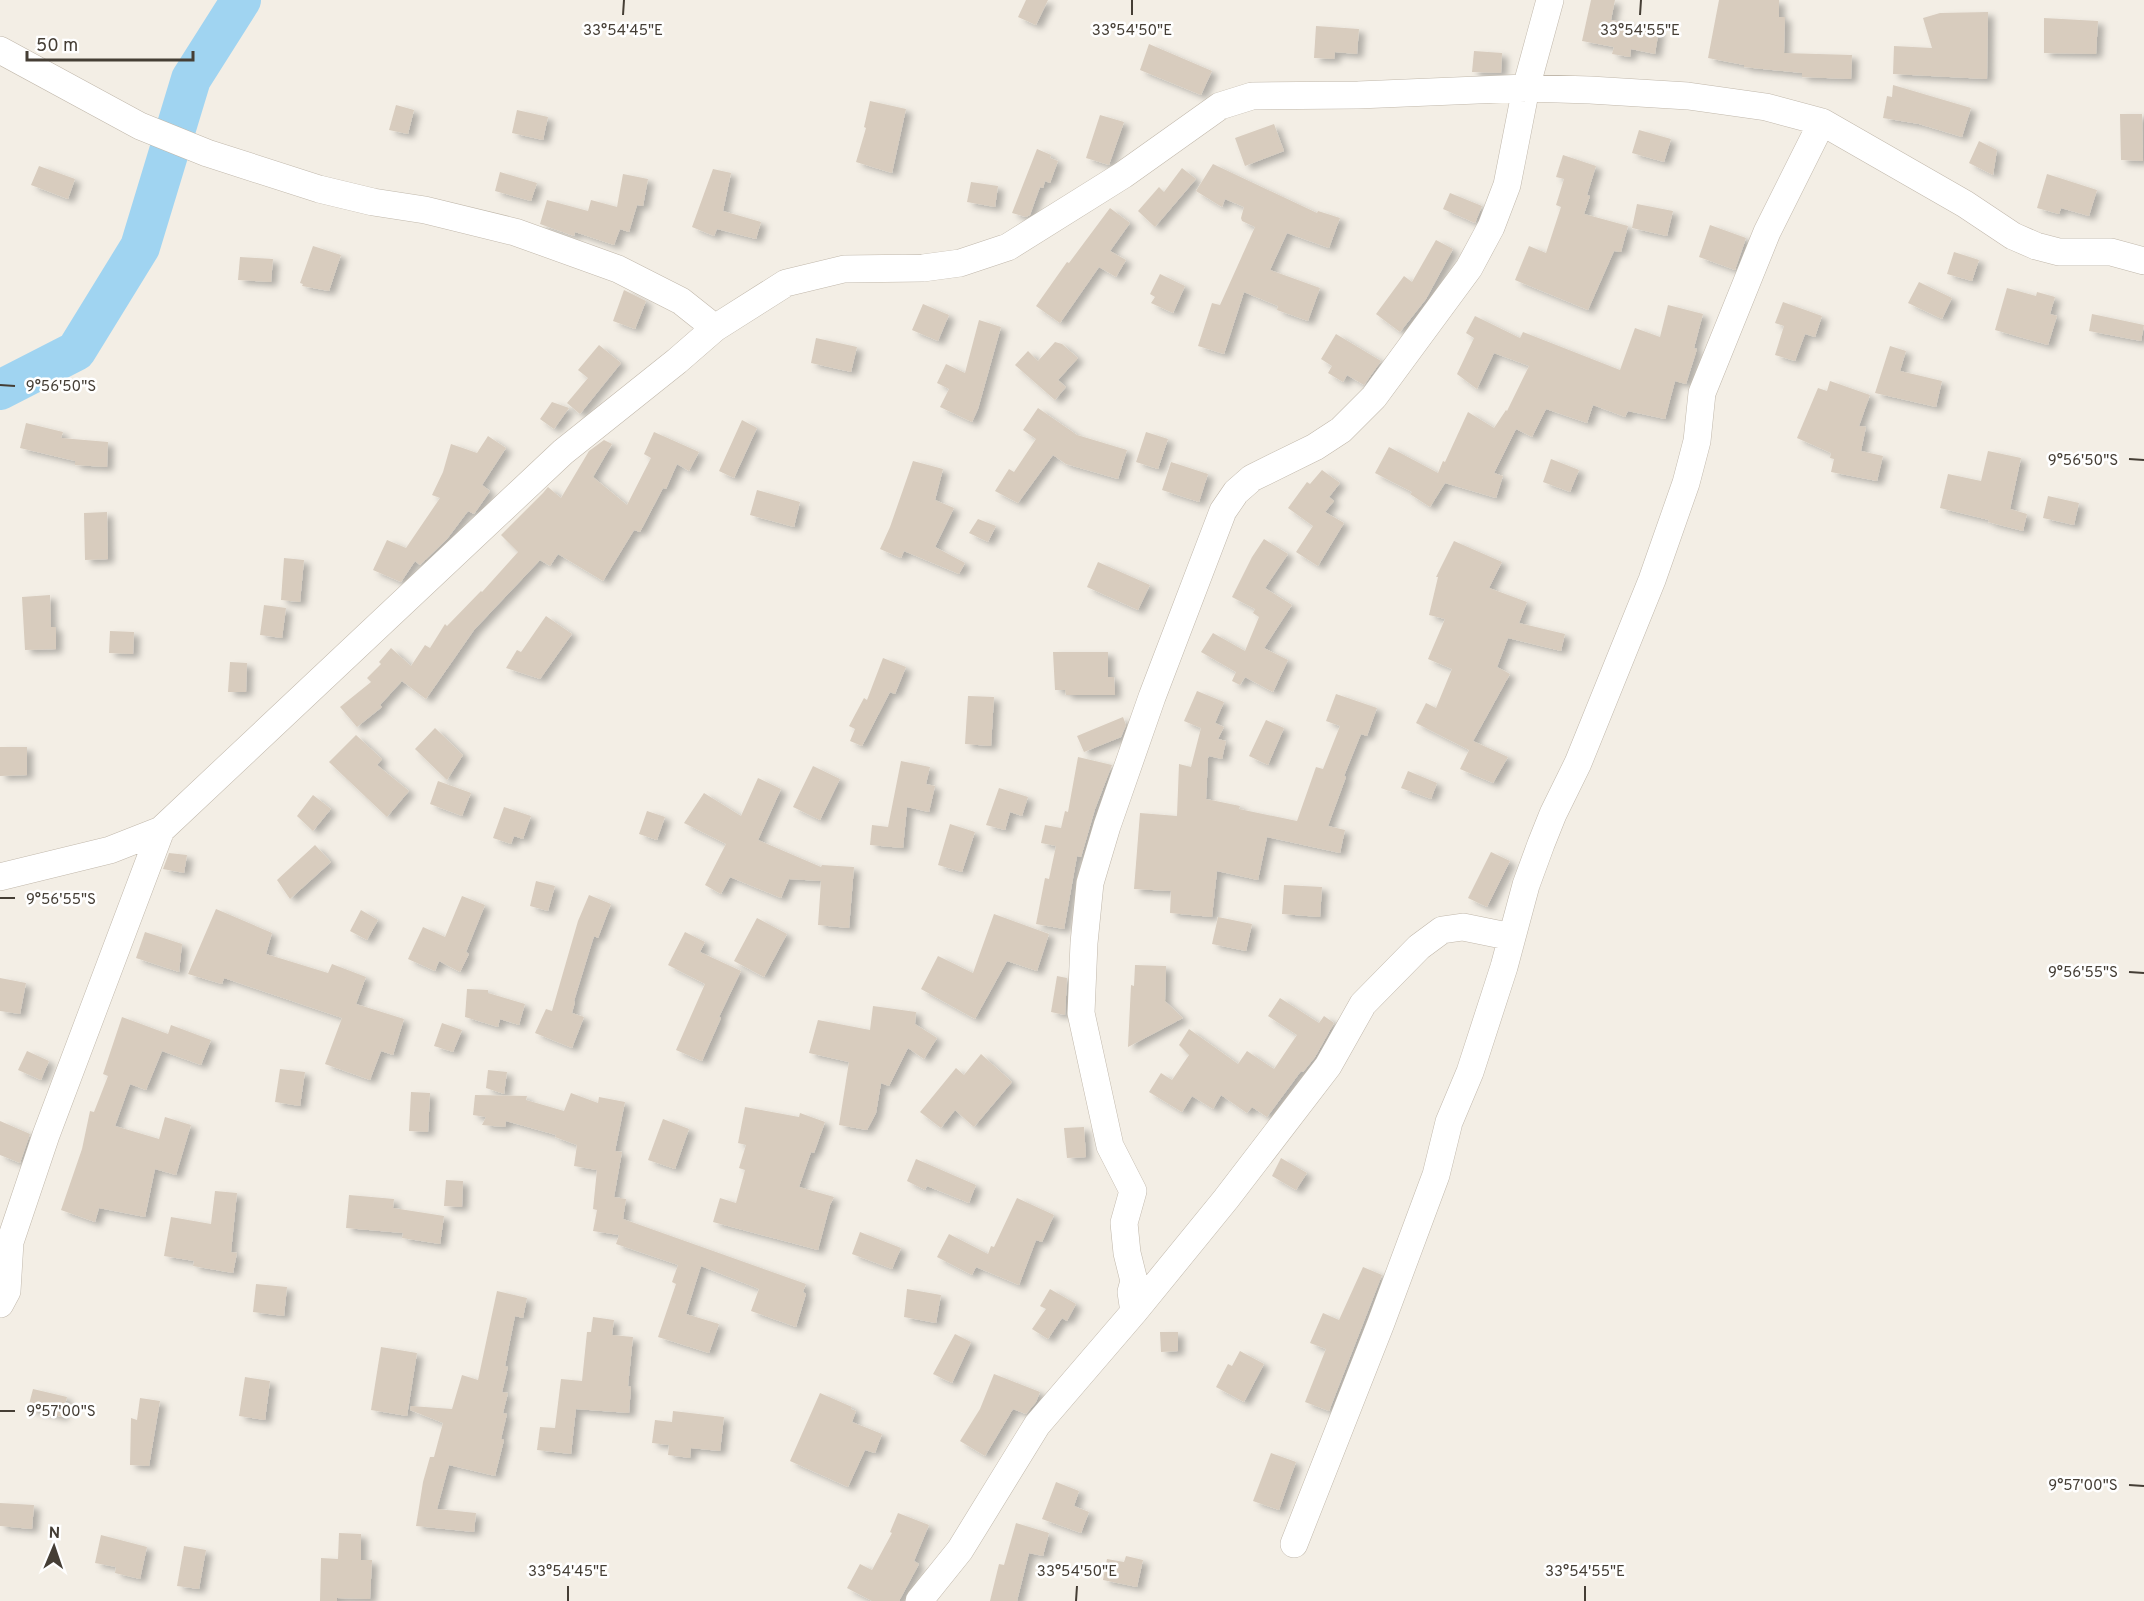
<svg xmlns="http://www.w3.org/2000/svg" width="2144" height="1601" font-family="Overpass,sans-serif">
<style>
.lines{fill:none;stroke-linecap:round;stroke-linejoin:round}
.river{stroke:#a0d4f1;stroke-width:40}
.building{fill:#d8ccbe;filter:url(#shadow)}
.street-casing{stroke:#c1b8ab;stroke-width:28}
.street{stroke:#fff;stroke-width:27}
.ticks{fill:none;stroke:#453e35;stroke-width:2}
.ticks-label{font-size:15px;text-anchor:middle;fill:#453e35;stroke:#fff;stroke-width:5;stroke-linejoin:round;paint-order:stroke}
</style>
<defs>
<filter id="shadow"><feDropShadow dx="6" dy="4" stdDeviation="3" flood-color="#0004"/></filter>
</defs>
<rect width="100%" height="100%" fill="#f3eee5"/>
<g class="lines">
<path class="river" d="M0,390l76,-39 64,-104 51,-168 50,-79"/>
</g>
<path class="building" d="M1026,0h22l-12,25 -18,-8z
M1591,0h24l-4,20 48,9 -4,25 -24,-5 -1,8 -18,-3 2,-7 -32,-6z
M1719,0h60v17h6l-1,36 68,2 -1,24 -49,-2v-4l-58,-6v-2l-36,-7z
M1988,12l-1,67 -94,-5 1,-28 38,2 -9,-30 17,-5z
M2044,18l54,3 -2,33 -52,-1z
M1316,26l43,3 -2,25 -22,-2 -1,7 -20,-1z
M1149,44l63,27 -11,24 -61,-25z
M1474,51l28,2 -1,20 -29,-1z
M1893,85l78,23 -9,29 -43,-13 -36,-6 4,-22 5,1z
M870,101l36,8 -14,64 -36,-11 10,-34 -2,-1z
M396,105l18,5 -6,24 -19,-4z
M517,110l31,7 -5,23 -31,-7z
M2120,114h22l1,47 -22,-1z
M1100,115l24,7 -15,43 -23,-7z
M1274,124l10,27 -39,15 -10,-28z
M1639,130l32,9 -7,23 -32,-9z
M1979,141l18,9 -4,25 -24,-12z
M1037,149l14,6 -1,3 8,3 -8,22 -5,-2 -2,7 -3,-1 -10,28 -4,2 -14,-4z
M1563,155l33,11 -9,29 3,1 -6,18 44,12 -7,26 -7,-1 -26,59 -73,-30 14,-34 17,7 15,-46 -5,-2 8,-26 -8,-2z
M1213,164l104,49 1,-2 22,7 -11,30 -42,-15 -17,37 50,18 -12,33 -31,-11 1,-4 -34,-14 -20,62 -26,-8 14,-43 8,2 35,-78 -13,-6 -1,-3 3,-11 -19,-8 -3,8 -26,-16z
M39,166l36,13 -7,20 -37,-14z
M1182,168l14,11 -41,48 -17,-16 21,-24 5,5z
M713,169l18,4 -8,38 38,11 -5,17 -39,-10 -3,7 -22,-9z
M500,172l37,11 -6,18 -36,-10z
M623,174l25,5 -5,27 -6,-1 -8,27 -9,-3 -6,16 -39,-13 -1,4 -34,-12 7,-24 41,11 3,-11 26,7z
M2047,174l50,16 -8,26 -28,-8 -2,6 -22,-6z
M971,182l27,4 -3,21 -28,-5z
M1450,193l32,13 -7,17 -32,-14z
M1637,204l36,7 -6,25 -35,-8z
M1110,208l20,15 -20,28 16,9 -10,17 -17,-10 -39,56 -24,-17 31,-44 2,1z
M1710,225l36,13 -11,32 -36,-13z
M1436,240l17,9 -27,50 -26,33 -24,-18 28,-38 8,6z
M313,246l28,9 -12,36 -27,-5 1,-2 -3,-1z
M1954,252l25,8 -7,21 -25,-7z
M240,257l33,2 -2,23 -33,-2z
M1160,274l25,12 -12,27 -22,-10 4,-6 -5,-3z
M1919,282l33,16 -10,21 -34,-16z
M2007,288l29,8 1,-4 18,5 -5,17 7,2 -9,29 -53,-15z
M624,290l22,11 -11,28 -22,-8z
M1783,302l39,14 -7,21 -10,-3 -10,27 -20,-6 9,-29 -9,-3z
M923,304l26,11 -11,26 -26,-11z
M1668,305l35,9 -9,34 3,1 -11,35 -11,-3 -10,38 -37,-8 -3,6 -32,-12 -6,18 -41,-14 -14,28 -16,-8 -22,44 9,3 -7,22 -51,-15 -15,24 -20,-13 2,-2 -37,-19 14,-26 49,26 5,-12 2,1 23,-50 26,16 12,-18 1,1 22,-45 -35,-13 -17,36 -20,-15 17,-36 -8,-5 9,-17 45,22 3,-6 97,38 15,-42 25,9z
M2092,314l52,11 -3,16 -52,-10z
M979,320l22,7 -23,82 -6,13 -32,-15 9,-18 -12,-6 9,-19 19,9z
M1336,334l45,27 -17,24 -17,-10 -4,7 -15,-9 4,-7 -11,-7z
M816,338l41,9 -6,25 -40,-9z
M1055,342l7,2 16,14 -20,22 8,7 -11,13 -40,-35 13,-14 10,10z
M599,345l22,18 -41,51 -13,-11 21,-25 -10,-8z
M1890,346l16,5 -6,20 42,10 -6,26 -61,-14z
M1830,381l40,14 -11,31 7,1 -5,24 22,5 -6,25 -46,-9 3,-13 -4,-1 1,-5 -34,-15 21,-50 9,3z
M552,402l17,6 -15,21 -14,-10z
M1038,408l39,27 50,15 -9,29 -52,-15 -13,-9 -35,48 -23,-12 14,-22 5,3 22,-33 -13,-9z
M742,420l15,8 -23,50 -15,-7z
M26,423l37,9 -2,6 47,4 -1,25 -32,-2v-4l-55,-13z
M654,432l45,20 -10,19 -12,-7 -11,25 -3,-1 -23,44 -6,-2 -31,51 -45,-27 -8,12 -10,-6 -66,70 -48,69 -24,-18 -22,24 2,2 -25,20 -17,-20 31,-25 -4,-4 14,-14 -2,-2 12,-14 20,18 14,-21 5,3 15,-24 2,2 34,-35 1,1 36,-40 -17,-17 42,-42 5,-6 13,11 28,-47 15,-11 8,4 -19,33 34,28 24,-47 -7,-4z
M1146,432l22,7 -10,30 -22,-7z
M488,436l18,12 -24,37 8,6 -16,23 -6,-3 -21,28 -27,26 -5,-4 -14,21 -28,-12 14,-30 19,8 34,-50 -8,-3 11,-23 8,-28 26,9z
M1988,451l33,7 -11,51 17,5 -4,17 -35,-9 1,-2 -49,-12 8,-34 33,7z
M1551,459l28,11 -9,22 -27,-10z
M913,461l30,8 -8,31 19,8 -19,39 30,16 -6,11 -55,-23 -3,7 -21,-9 10,-22z
M1171,462l37,12 -9,28 -37,-12z
M1322,470l18,13 -11,14 5,4 -9,11 19,11 -26,43 -22,-14 17,-26 -25,-18 19,-26 3,2z
M757,490l43,12 -6,25 -44,-12z
M2048,496l31,7 -5,22 -31,-7z
M107,512l1,47 -23,1 -1,-47z
M978,519l18,7 -8,16 -19,-9z
M1264,539l24,15 -23,34 27,17 -28,43 24,12 -15,32 -28,-15 -5,8 -8,-4 4,-9 -35,-20 12,-19 32,18 14,-34 -6,-4 2,-4 -23,-12 20,-40z
M1454,541l48,21 -13,26 38,14 -8,21 46,11 -4,17 -53,-13 -11,29 13,7 -37,67 35,16 -15,26 -33,-14 11,-23 -2,4 -53,-27 10,-20 10,5 16,-39 -24,-10 17,-40 -16,-4 9,-38h-2z
M284,558l20,2 -4,42 -19,-2z
M1098,562l52,23 -12,25 -51,-23z
M50,595l1,32h5v22l-31,1 -3,-53z
M264,605l22,3 -4,30 -22,-3z
M546,616l26,18 -32,45 -34,-11 11,-18 4,2z
M110,631l24,1 -1,22 -24,-1z
M1053,652h55v25h6l1,18h-49l-1,-5h-10z
M883,658l23,9 -11,27 -5,-2 -28,54 -12,-5 5,-12 -6,-3 15,-28 3,2z
M230,662l17,1 -1,29h-18z
M1197,691l27,11 -9,21 9,4 -6,12 8,2 -4,18 -13,-3 -1,2 -2,41 34,7 -1,3 58,12 19,-54 7,2 17,-43 -14,-5 10,-27 41,14 -10,28 -6,-2 -17,42 2,1 -18,49 17,4 -5,23 -73,-16 -9,43 -41,-9 -5,46 -42,-4 1,-22 -37,-2 6,-76 37,3 2,-52 12,3 10,-39 -17,-7z
M968,696l26,1 -3,49 -26,-2z
M1123,717l3,8 -5,12 -37,15 -7,-16z
M1266,720l18,8 -16,37 -19,-9z
M435,728l28,27 -16,25 -32,-31z
M356,735l26,24 -5,6 32,26 -22,26 -58,-55z
M0,747h27v28l-27,1z
M1078,757l34,8 -17,44 -14,48 -4,-1 -13,73 -28,-5 9,-46 4,1 7,-33 -15,-3 4,-18 16,3 4,-17 3,1z
M901,761l29,6 -4,17 9,2 -6,26 -22,-5 -4,41 -33,-3 2,-20 16,2z
M813,766l27,13 -20,41 -27,-13z
M1408,771l29,12 -6,16 -30,-11z
M758,778l23,11 -23,51 63,27 1,-2 32,2 -5,61 -31,-3 3,-44 -32,-2 -8,19 -51,-21 -9,17 -16,-9 21,-41 -42,-21 20,-30 37,23z
M438,781l33,12 -9,23 -32,-12z
M999,788l29,9 -6,19 -12,-4 -5,18 -19,-5z
M313,795l18,14 -18,22 -16,-15z
M504,807l27,9 -8,23 -9,-3 -3,8 -18,-6z
M647,811l18,6 -8,23 -18,-6z
M950,824l25,8 -13,40 -24,-7z
M315,845l16,17 -41,37 -13,-19z
M1491,852l19,9 -23,46 -19,-9z
M169,853l18,2 -3,18 -21,-4z
M536,881l19,5 -7,25 -18,-5z
M1284,885l38,2 -2,30 -38,-3z
M589,895l22,9 -13,34 -4,-2 -20,65 1,1 -3,11 12,4 -12,31 -37,-15 11,-24 6,2 26,-90z
M462,896l23,9 -19,47 3,2 -9,18 -21,-11 -4,10 -27,-12 15,-32 22,10z
M216,909l56,24 -6,21 62,19 4,-9 34,13 -10,27 48,15 -11,36 -12,-4 -11,29 -45,-16 17,-46 -118,-40 -2,6 -34,-10z
M361,910l17,10 -11,20 -17,-9z
M994,914l55,20 -12,37 -30,-10 -32,58 -54,-30 17,-33 35,17z
M1218,917l34,7 -6,27 -34,-7z
M757,918l30,16 -23,43 -30,-16z
M145,932l37,12 -3,28 -43,-14z
M685,932l20,10 -5,10 41,19 -22,46 2,1 -19,43 -26,-11 29,-66 -37,-19z
M1135,965l31,1 -1,35 18,17 -55,29 3,-62 3,1z
M1057,976l10,2 -2,37 -14,-3z
M0,978l26,5 -6,31 -20,-3z
M467,989l21,1v3l37,11 -6,21 -19,-6 -2,8 -33,-10z
M1280,998l39,25 5,-7 10,7 -19,34 -12,15 -2,-1 -34,46 -15,-10 -5,6 -26,-18 -8,14 -21,-13 -10,16 -33,-20 12,-19 11,7 17,-25 -10,-10 10,-16 49,35 9,-13 27,18 23,-34 -29,-19z
M873,1006l43,6 -1,12 22,14 -13,21 -16,-11 -19,38 -8,-3 -5,30 -9,17 -28,-5 10,-63 -40,-9 9,-33 52,10z
M122,1017l46,17 3,-9 40,15 -10,25 -39,-14 -16,39 -16,-6 -15,42 44,13 6,-22 26,8 -15,50 -21,-6 -10,48 -46,-9 -4,14 -34,-12 21,-61 8,-38 4,1 14,-36 -5,-2z
M442,1023l20,7 -9,22 -19,-6z
M27,1051l22,10 -8,19 -23,-10z
M981,1054l31,28 -38,45 -19,-17 -14,18 -21,-16 36,-44 8,7z
M280,1069l25,3 -5,34 -25,-4z
M488,1070l19,2 -3,22 -18,-6z
M411,1092l19,1 -2,39 -19,-1z
M571,1093l27,10 1,-6 26,5 -10,49 7,1 -8,45 12,2 -3,20 183,65 -3,8 3,2 -10,33 -45,-16 8,-22 -58,-23 -15,48 33,10 -10,29 -51,-16 18,-53 -4,-2 6,-17 -62,-21 3,-9 -26,-4 4,-21 -4,-1 4,-39 -23,-4 3,-21 -22,-8 1,-2 -50,-14 -1,6 -23,-2 4,-8 -13,-2 2,-20 52,1 -1,4 38,11z
M745,1107l54,10 1,-4 25,9 -11,31 -3,-1 -12,35 35,10 -4,8 -12,45 -105,-28 7,-24 16,5 9,-33 -6,-2 7,-23 -8,-2z
M663,1119l26,10 -14,40 -27,-9z
M0,1121l30,13 -10,29 -20,-8z
M1084,1127l2,30 -19,1 -3,-30z
M1281,1158l26,15 -11,17 -24,-14z
M916,1159l60,26 -7,18 -42,-17 -2,4 -18,-9z
M446,1180l17,1 -1,26 -18,-1z
M215,1191l22,2 -6,59 6,1 -4,20 -40,-7 1,-5 -30,-5 7,-39 40,7z
M349,1195l45,4 -1,9 51,8 -4,28 -38,-6 1,-5 -57,-5z
M1017,1198l37,17 -12,27 -6,-2 -17,45 -43,-18 -4,8 -35,-18 12,-23 39,20 3,-8 3,1z
M860,1232l41,16 -9,21 -40,-15z
M1363,1267l19,8 -53,136 -24,-9 21,-53 -16,-6 13,-30 16,7z
M256,1284l31,3 -3,29 -31,-4z
M907,1289l34,6 -5,28 -32,-6z
M1050,1289l26,15 -9,17 -5,-3 -14,21 -16,-10 11,-16 2,1 -2,-1 3,-4 -6,-3z
M497,1291l30,7 -4,20 -8,-2 -10,50 3,1 -6,25 6,1 -5,20 4,1 -6,25 3,1 -9,36 -46,-11 -12,44 39,4 -2,19 -58,-6 7,-44 7,-25h4l9,-34 -33,-13 1,-4 41,3 10,-34 16,5z
M593,1317l21,3 -2,15 21,2 -5,49 3,1 -2,26 -53,-4 -5,45 -34,-4 3,-23 15,1 6,-49 21,2 5,-49h4z
M1160,1332h18v19l-17,1z
M955,1334l16,8 -19,41 -19,-9z
M381,1347l36,6 -10,63 -36,-6z
M1240,1351l24,13 -20,38 -28,-15 12,-23 4,2z
M994,1374l46,18 -4,10 -10,12 -13,-5 -28,47 -25,-15 20,-32z
M245,1377l25,4 -5,39 -26,-4z
M33,1389l34,8 -5,20 -34,-9z
M820,1393l32,14 -1,2 5,2 -4,11 30,12 -7,19 -10,-3 -17,37 -58,-26z
M140,1398l20,3 -11,65 -19,-1 1,-47 6,2z
M673,1411l51,6 -4,34 -29,-3 -1,10 -22,-3 1,-10 -17,-2 3,-23 17,2z
M1271,1453l25,9 -17,48 -26,-9z
M1056,1482l23,9 -5,15 15,6 -8,21 -39,-14z
M0,1503l34,2 -2,24 -32,-3z
M898,1513l31,12 -15,36 5,3 -20,37h-27l-25,-13 13,-24 12,6 20,-37 -2,-1z
M1016,1523l33,10 -6,23 -14,-3 -12,48h-27l9,-37 5,1z
M339,1533l22,1v26h11l-2,39 -33,-1v3h-17l1,-43 17,1z
M101,1535l46,12 -7,32 -25,-6 1,-6 -21,-4z
M184,1546l22,4 -7,39 -22,-3z
M1126,1556l17,4 -6,27 -34,-7 4,-21 17,3z"/>
<g class="lines">
<g class="street-casing">
<path id="street" d="M0,50l140,76 67,27 112,36 54,13 52,8 90,22 103,37 63,32 34,27
M0,877l110,-27 51,-20 402,-378 114,-91 38,-33 71,-45 58,-14 79,-1 37,-5 48,-16 115,-72 97,-69 32,-10 106,-1 168,-7 64,2 98,6 78,11 56,15
M0,1304l7,-13 3,-49 36,-107 115,-305
M1134,1312l-3,-20 3,-11 -7,-28 -3,-30 9,-32 -23,-45 -29,-133 3,-70 6,-60 17,-57 45,-129 71,-186 13,-19 16,-14 63,-31 26,-17 33,-33 95,-129 22,-41 16,-42 19,-97 24,-88
M1294,1544l87,-221 55,-148 13,-53 21,-50 34,-105 22,-82 15,-41 12,-30 25,-51 74,-183 34,-97 11,-42 5,-48 65,-161 55,-110 143,82 48,32 23,10 23,6h52l33,9
M919,1601l41,-51 77,-125 97,-113 92,-113 102,-133 35,-62 56,-57 23,-17 21,-3 49,10"/>
</g>
<use href="#street" class="street"/>
</g>
<path class="ticks" d="M623,15l1,-15M1132,15v-15M1640,15l1,-15M0,385l15,1M2129,459l15,1M0,898h15M2129,972l15,1M0,1411h15M2129,1485l15,1M568,1601v-15M1076,1601l1,-15M1585,1601v-15"/>
<g class="ticks-label">
<text x="623" y="35">33°54'45"E</text>
<text x="1132" y="35">33°54'50"E</text>
<text x="1640" y="35">33°54'55"E</text>
<text x="61" y="391">9°56'50"S</text>
<text x="2083" y="465">9°56'50"S</text>
<text x="61" y="904">9°56'55"S</text>
<text x="2083" y="977">9°56'55"S</text>
<text x="61" y="1416">9°57'00"S</text>
<text x="2083" y="1490">9°57'00"S</text>
<text x="568" y="1576">33°54'45"E</text>
<text x="1077" y="1576">33°54'50"E</text>
<text x="1585" y="1576">33°54'55"E</text>
</g>
<g transform="translate(54 1547) rotate(2)" stroke="#ffffff" stroke-width="4.5" paint-order="stroke">
<path d="M0-4.5L10 22L0 15L-10 22Z" fill="#453e35"/>
<text y="-9" font-size="16" font-weight="bold" text-anchor="middle" fill="#453e35">N</text>
</g>
<path d="M27 51v9h166v-9" fill="none" stroke="#453e35" stroke-width="3"/>
<text x="36" y="51" font-size="18" fill="#453e35" stroke="#ffffff" stroke-width="4.5" paint-order="stroke">50 m</text>
</svg>
